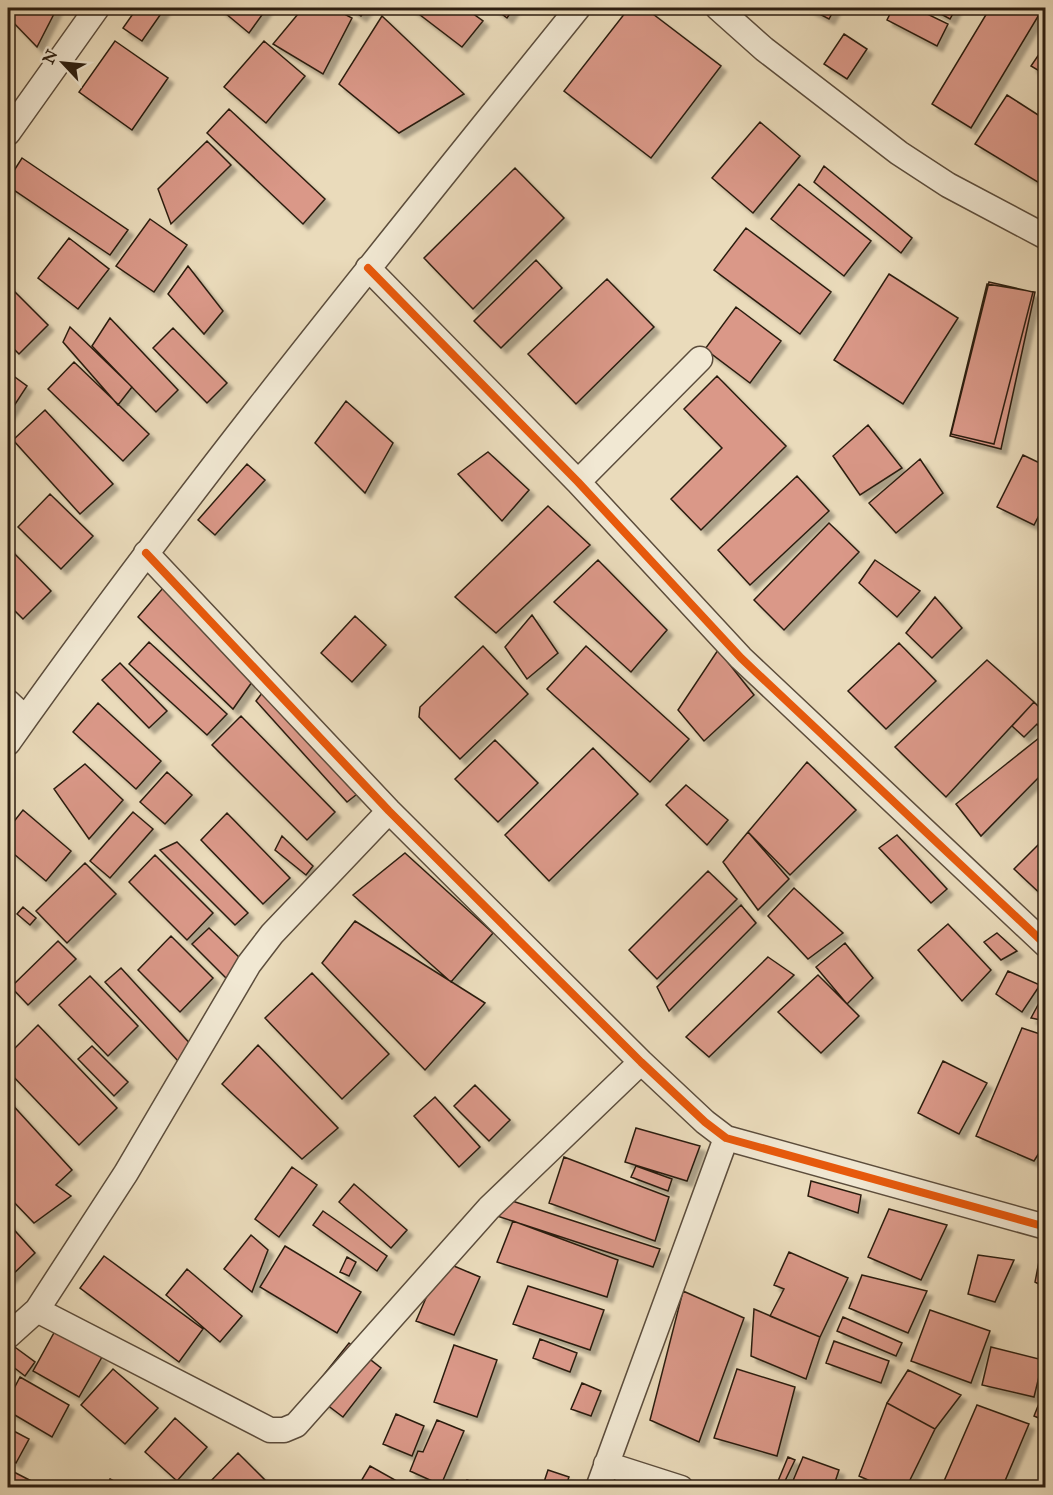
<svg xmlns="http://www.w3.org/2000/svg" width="1053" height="1495" font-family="'IM FELL Great Primer',serif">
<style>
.building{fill:#da9888;stroke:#2c1e11;stroke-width:1.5;filter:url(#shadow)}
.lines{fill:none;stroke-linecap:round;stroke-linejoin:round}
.minor-casing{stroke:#5c4d3c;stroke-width:27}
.minor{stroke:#f1e8d3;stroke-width:24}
.cycleway-casing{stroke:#f1e8d3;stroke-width:11}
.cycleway{stroke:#e8590c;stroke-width:8}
</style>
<defs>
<filter id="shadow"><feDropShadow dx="5.5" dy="5.5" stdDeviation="1.5" flood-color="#0004"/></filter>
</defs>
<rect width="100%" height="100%" fill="#eadbbb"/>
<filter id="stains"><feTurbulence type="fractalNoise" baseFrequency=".00333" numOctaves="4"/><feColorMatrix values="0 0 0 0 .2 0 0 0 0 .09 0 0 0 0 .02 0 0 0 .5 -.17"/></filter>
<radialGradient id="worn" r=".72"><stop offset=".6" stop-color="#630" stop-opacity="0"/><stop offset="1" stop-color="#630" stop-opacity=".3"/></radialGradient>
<path class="building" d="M8,8h49l-20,39 -29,-30z
M137,8h28l-23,33 -19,-13z
M219,8h48l-18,25z
M303,8h30l19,10 -29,56 -50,-30z
M349,8h18l-6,8z
M411,8h54l18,13 -21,26z
M494,8h20l-7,10z
M629,8h16l76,58 -70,92 -87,-67z
M808,8h27l-6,11z
M893,8h22l33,16 -11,22 -50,-26z
M930,8h26l-6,11z
M990,8h53l-72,120 -39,-24z
M382,16l82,78 -65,39 -60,-49z
M844,34l23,15 -20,30 -23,-15z
M115,41l53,37 -36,52 -53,-38z
M264,41l41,35 -39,47 -42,-36z
M1046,44v31l-15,-9z
M1007,95l39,25v67l-71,-43z
M229,109l96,90 -22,25 -96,-91z
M760,122l40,34 -47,57 -41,-35z
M207,141l24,24 -60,59 -13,-35z
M22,158l106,72 -18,25 -102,-69v-6z
M824,166l88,72 -11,15 -87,-71z
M515,168l49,50 -91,91 -49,-51z
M799,184l72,57 -27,35 -73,-57z
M150,219l37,26 -33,47 -38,-26z
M746,228l85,64 -31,42 -86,-64z
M69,238l40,31 -31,40 -40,-31z
M536,260l26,28 -61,60 -27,-27z
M188,266l35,45 -19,23 -36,-40z
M889,274l69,44 -55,86 -69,-44z
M607,279l47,48 -78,77 -48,-50z
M989,282l44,10 -39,152 -43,-10z
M987,284l48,8 -34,157 -51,-13z
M8,285l40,40 -29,29 -11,-11z
M736,307l45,34 -31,42 -45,-34z
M110,318l68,72 -22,22 -64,-66z
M70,327l62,60 -14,18 -55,-63z
M173,328l54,55 -20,20 -54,-55z
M74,362l75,72 -26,27 -75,-72z
M8,372l19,14 -19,29z
M717,376l69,70 -85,84 -30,-31 51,-51 -38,-39z
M346,401l47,42 -28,50 -50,-50z
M45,410l68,74 -33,30 -67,-74z
M868,425l34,43 -42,27 -27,-39z
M488,452l41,38 -27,31 -44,-47z
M1023,455l23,11v36l-12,23 -37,-18z
M920,459l23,34 -47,40 -27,-30z
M247,464l18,16 -50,55 -17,-15z
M797,476l32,35 -79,74 -32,-35z
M50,494l43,42 -32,33 -43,-42z
M548,506l42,39 -94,88 -41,-36z
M829,523l30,29 -75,78 -30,-30z
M8,547l43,44 -28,28 -15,-15z
M598,560l69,70 -36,42 -77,-70z
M875,560l45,31 -23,26 -38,-34z
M163,588l89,94 -19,27 -95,-92z
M935,597l27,31 -30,30 -26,-25z
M532,615l26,38 -31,26 -22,-32z
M355,616l31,29 -34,37 -31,-29z
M149,642l78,72 -20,21 -78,-71z
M899,643l37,38 -50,48 -38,-38z
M483,646l45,48 -68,65 -41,-42 1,-10z
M586,646l103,93 -39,43 -103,-93z
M718,650l36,45 -50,46 -26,-31z
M987,660l47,42 -88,95 -51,-50z
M120,663l47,48 -18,17 -47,-48z
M269,684l97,103 -19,15 -91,-101z
M1034,702l12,12v20l-9,-10 -13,13 -12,-11z
M98,703l63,58 -25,28 -63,-57z
M241,716l94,96 -28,28 -95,-95z
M1039,738l7,7v25l-65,66 -25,-32z
M495,740l43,43 -40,39 -43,-43z
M593,748l45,46 -89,87 -44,-46z
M807,762l49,48 -66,65 -42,-43z
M85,764l38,36 -34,39 -35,-50z
M167,772l25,23 -27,29 -25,-22z
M686,785l42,35 -21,25 -41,-40z
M23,810l48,41 -25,30 -38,-32v-20z
M133,812l20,17 -43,49 -20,-17z
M227,813l63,65 -27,26 -62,-64z
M748,832l41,47 -31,31 -35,-48z
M897,835l50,54 -16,14 -52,-55z
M282,836l31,30 -7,9 -31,-25z
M1046,837v62l-32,-30z
M177,842l71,71 -13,12 -75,-75z
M405,853l88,80 -42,49 -98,-87z
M155,855l58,58 -26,27 -58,-58z
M85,863l31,31 -49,49 -31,-32z
M708,871l29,28 -80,80 -28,-29z
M794,888l49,45 -35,26 -40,-43z
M741,905l15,18 -87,88 -12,-24z
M23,907l13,11 -6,7 -13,-11z
M355,921l130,82 -60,67 -103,-107z
M948,924l43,46 -29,31 -44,-51z
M209,928l36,35 -17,17 -36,-36z
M997,933l20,18 -16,9 -17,-18z
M171,936l42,42 -33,34 -42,-42z
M58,941l18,18 -48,46 -17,-18z
M845,943l28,35 -26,26 -31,-37z
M768,957l26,18 -85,82 -23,-20z
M121,968l73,80 -15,14 -74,-80z
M1008,971l32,14 -18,27 -26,-18z
M312,973l77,81 -47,45 -77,-81z
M818,975l41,41 -38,37 -43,-41z
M90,976l48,50 -30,30 -49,-51z
M1046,990v31l-15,-3z
M38,1025l79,83 -38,37 -71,-74v-16z
M1022,1028l24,8v106l-12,19 -58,-25z
M258,1045l80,83 -36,31 -80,-75z
M92,1046l36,36 -14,14 -36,-37z
M943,1061l44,22 -28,51 -41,-21z
M475,1085l35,35 -21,21 -35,-35z
M435,1097l45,50 -21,20 -45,-51z
M8,1100l64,70 -16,15 15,11 -37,27 -26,-27z
M636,1128l64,18 -13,35 -62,-19z
M564,1157l105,40 -14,44 -106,-38z
M636,1166l36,13 -4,12 -37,-14z
M292,1167l25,18 -38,52 -24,-18z
M811,1181l50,14 -3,18 -50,-17z
M354,1184l53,46 -16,18 -52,-46z
M503,1198l157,51 -7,18 -156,-51z
M889,1209l58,16 -26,55 -53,-23z
M323,1211l64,45 -10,15 -64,-46z
M513,1221l105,39 -11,37 -110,-35z
M8,1223l27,30 -27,26z
M251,1235l17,15 -16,42 -28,-23z
M1043,1241l3,1v46l-11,-6z
M285,1246l76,46 -24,41 -77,-46z
M789,1252l59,26 -28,59 -50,-21 14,-27 -10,-4z
M978,1255l36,5 -19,42 -27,-8z
M104,1256l99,73 -24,33 -99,-74z
M347,1257l9,5 -7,14 -9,-4z
M442,1261l38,16 -26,58 -38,-14z
M187,1269l55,47 -22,26 -54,-47z
M862,1275l65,16 -19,42 -59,-25z
M528,1286l76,24 -14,40 -77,-26z
M683,1291l61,27 -45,124 -49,-22z
M754,1309l66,28 -14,42 -55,-23z
M930,1310l60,21 -19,52 -60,-22z
M843,1317l59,26 -6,13 -59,-25z
M55,1331l47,26 -23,40 -46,-26z
M540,1339l37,14 -7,19 -37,-14z
M834,1341l55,20 -8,22 -55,-20z
M349,1343l32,25 -38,49 -33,-25z
M12,1345l23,17 -10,14 -17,-13v-12z
M454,1345l43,15 -20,57 -43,-15z
M991,1347l52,13 -9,37 -52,-12z
M113,1369l45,39 -33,36 -44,-39z
M737,1369l58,18 -18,69 -63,-18z
M908,1370l53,25 -26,34 -48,-26z
M20,1377l49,28 -17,32 -44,-26v-11z
M582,1383l19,8 -10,25 -20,-7z
M1046,1386v35l-12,-5z
M887,1403l48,26 -29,59h-20l-27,-12z
M977,1405l52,19 -27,64h-61z
M396,1414l28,12 -12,30 -29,-12z
M175,1418l32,29 -30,34 -32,-29z
M437,1420l27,11 -23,54 -31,-14 8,-20 5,1z
M8,1428l21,11 -13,24 -8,-5z
M238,1453l33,33 -1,2h-66z
M788,1457l7,3 -11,23 -6,-2z
M803,1457l36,13 -6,18h-30l-11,-5z
M370,1466l34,19 -1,3h-46z
M8,1469l37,19h-37z
M548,1470l21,7 -4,11h-23z
M110,1479l17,9h-21z
M467,1480l23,8h-25z"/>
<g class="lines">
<g class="minor-casing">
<path id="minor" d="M718,8l46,41 135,104 49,32 98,52
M8,133l89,-125
M368,268l210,214 163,176 305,287
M578,482l122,-123
M146,553l243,258 252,251 64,60 21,16 320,89
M8,702l17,16
M8,743c179,-253 376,-494 570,-735
M37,1310l233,120h14l12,-5 193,-217 152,-146
M8,1336l29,-26 89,-137 123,-209 23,-30 117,-123
M606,1464l75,24
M598,1488l128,-350"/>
</g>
<use href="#minor" class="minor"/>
<g class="cycleway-casing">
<path id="cycleway" d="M368,268l210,214 163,176 305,287
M146,553l243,258 252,251 64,60 21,16 320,89"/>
</g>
<use href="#cycleway" class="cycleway"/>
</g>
<rect width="1053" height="1495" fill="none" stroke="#eadbbb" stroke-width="30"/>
<rect x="9" y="9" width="1035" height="1477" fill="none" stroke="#2c1e11" stroke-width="3"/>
<rect x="15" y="15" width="1023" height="1465" fill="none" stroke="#2c1e11" stroke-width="1.5"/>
<g transform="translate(63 63) rotate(296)" stroke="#f1e8d3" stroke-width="4.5" paint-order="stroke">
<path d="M0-4.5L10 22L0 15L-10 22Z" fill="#2c1e11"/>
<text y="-9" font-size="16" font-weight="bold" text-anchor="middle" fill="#2c1e11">N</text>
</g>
<rect width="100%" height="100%" filter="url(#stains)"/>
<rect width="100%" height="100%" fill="url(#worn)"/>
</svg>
